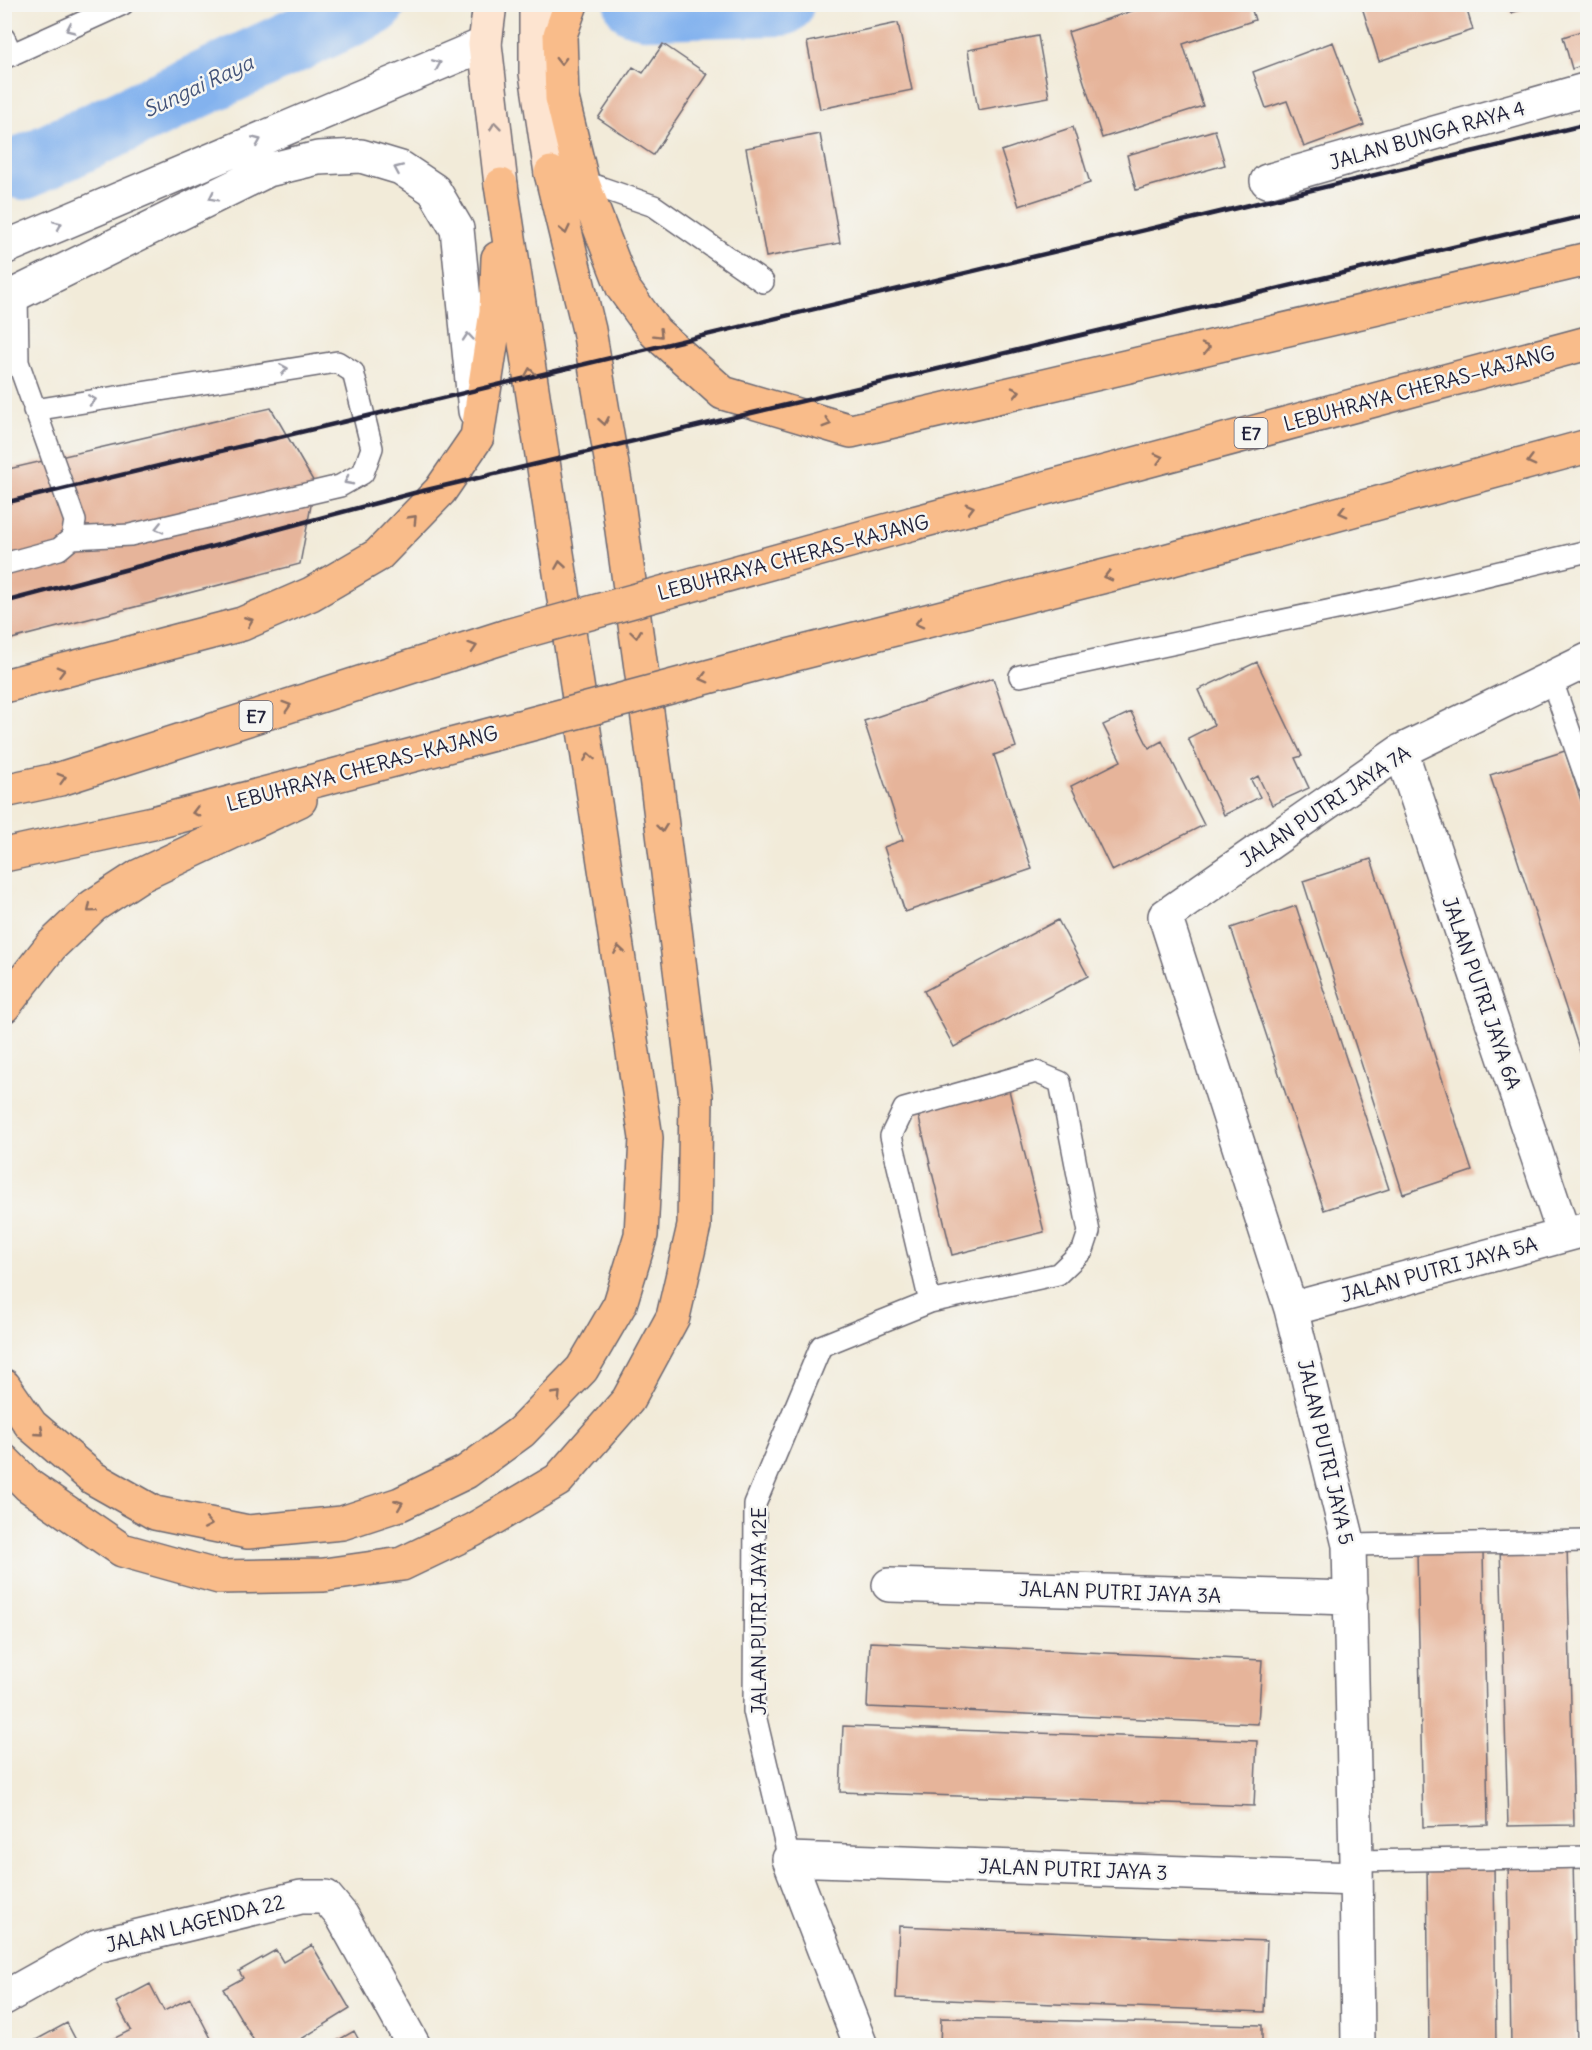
<svg xmlns="http://www.w3.org/2000/svg" width="1592" height="2050" font-family="Delius,sans-serif">
<style>
.lines{fill:none;stroke-linecap:round;stroke-linejoin:round}
.river{stroke:#83b2ee;stroke-width:64}
.building{fill:#e6b49a}
.service-casing{stroke:#6b6872;stroke-width:24}
.minor-casing{stroke:#6b6872;stroke-width:36}
.secondary-casing{stroke:#6b6872;stroke-width:36}
.motorway-casing{stroke:#6b6872;stroke-width:36}
.service{stroke:#fff;stroke-width:21}
.minor{stroke:#fff;stroke-width:33}
.secondary{stroke:#fde4d0;stroke-width:33}
.motorway{stroke:#f9bc8a;stroke-width:33}
.rail{stroke:#22223b;stroke-width:4.5}
.motorway-bridge-casing{stroke:#6b6872;stroke-width:36;stroke-linecap:butt}
.motorway-bridge{stroke:#f9bc8a;stroke-width:33}
.oneway{stroke:#9c9ca7}
.oneway2{stroke:#8e6f62}
.oneway3{stroke:#9a8d8d}
.labels{text-anchor:middle;dominant-baseline:central;stroke-width:5;stroke-linejoin:round;paint-order:stroke}
.shield{fill:#f6f6f2;stroke:#626272;stroke-width:1.5}
.shield-label{font-size:18px;font-weight:bold;fill:#22223b}
.street-label{font-size:20px;fill:#22223b;stroke:#f6f6f2}
.water-label{font-size:21px;font-style:italic;fill:#44547a;stroke:#f6f6f2}
</style>
<rect width="100%" height="100%" fill="#f6f6f2"/>
<filter id="ink" filterUnits="userSpaceOnUse"><feTurbulence type="fractalNoise" baseFrequency=".0167" numOctaves="2"/><feDisplacementMap in="SourceGraphic" scale="12" xChannelSelector="R" yChannelSelector="G"/><feConvolveMatrix kernelMatrix="1 2 1 2 8 2 1 2 1" color-interpolation-filters="sRGB"/></filter>
<filter id="wash" filterUnits="userSpaceOnUse"><feTurbulence type="fractalNoise" baseFrequency=".008" numOctaves="4" result="noise"/><feDisplacementMap in="SourceGraphic" scale="24" xChannelSelector="R" yChannelSelector="G"/><feGaussianBlur stdDeviation="1.35" result="paint"/><feColorMatrix in="noise" values="0 0 0 0 0 0 0 0 0 0 0 0 0 0 0 0 0 1.4 0 .05"/><feComposite in="paint" operator="in"/></filter>
<g filter="url(#wash)">
<rect width="100%" height="100%" fill="#f2ebd9"/>
<g class="lines">
<path class="river" d="M636,4l13,3 133,-3
M23,168l350,-164"/>
</g>
<g id="blocks">
<path class="building" d="M1153,4h97l5,16 -72,24 20,62 -101,32 -34,-106z
M1361,4h104l8,26 -94,31z
M1508,4h28v1l-25,8z
M898,23l14,67 -92,19 -13,-67z
M1587,29v35l-15,5 -9,-32z
M1038,36l11,61 -71,13 -10,-60z
M1333,42l31,83 -60,22 -17,-46 -21,7 -13,-36z
M663,44l44,30 -54,81 -55,-37 35,-51 10,6z
M1073,127l17,56 -71,23 -18,-55z
M1215,130l10,35 -89,25 -9,-35z
M820,134l20,109 -74,14 -20,-109z
M271,408l44,76 -15,80 -296,77v-171z
M1257,662l45,94 -7,2 14,30 -37,17 -14,-29 -7,4 9,17 -36,18 -36,-77 26,-13 -16,-35z
M993,678l23,69 -22,8 38,114 -127,43 -21,-65 19,-7 -39,-119z
M1131,712l18,36 13,-7 42,84 -92,46 -41,-85 50,-25 -18,-36z
M1565,751l22,68v254l-97,-298z
M1371,859l101,312 -69,23 -100,-313z
M1296,906l93,283 -65,21 -93,-282z
M1058,920l30,56 -134,71 -30,-56z
M1008,1086l36,146 -92,23 -35,-145z
M1567,1544l7,281 -66,1 -8,-280z
M1483,1550l5,275 -65,2 -6,-275z
M870,1642l392,18 -4,64 -391,-17z
M843,1726l414,15 -3,65 -414,-14z
M1573,1858l4,188h-66l-3,-187z
M1494,1862l2,184h-67l-2,-183z
M899,1926l368,15 -3,71 -368,-14z
M312,1945l38,64 -60,37h-33l-34,-57 20,-11 -4,-7 37,-21 7,12z
M150,1984l14,27 26,-13 25,48h-106l-2,-4 24,-12 -15,-28z
M941,2018l321,7v21h-322z
M67,2023l12,23h-54z
M354,2031l8,15h-34z"/>
</g>
</g>
<g filter="url(#ink)">
<use href="#blocks" fill-opacity="0" stroke="#6b6872" stroke-width="1.5"/>
<g class="lines">
<g class="service-casing">
<path id="service" d="M4,38l8,17
M4,58l119,-54
M582,181l72,25 109,76
M34,410l303,-48 16,10 19,76 -9,25 -23,13 -210,49 -58,3
M4,564l55,-15 13,-11 3,-17 -57,-159 -1,-69
M1020,676l383,-81 185,-44
M1551,678l37,106
M1349,1545l239,-4
M789,1859l-35,-148 1,-207 66,-158 109,-44 128,-28 25,-24 6,-18 -29,-150 -24,-10 -132,37 -13,27 39,166
M1356,1861l232,-4"/>
</g>
<g class="minor-casing">
<path id="minor" d="M1267,181l321,-92
M4,248l481,-204
M4,300l264,-130 50,-12 43,-2 40,12 33,22 23,39 18,182
M1401,751l163,484
M1291,1309l297,-80
M889,1585l462,13
M4,1998l93,-52 204,-49h25l16,19 72,130
M861,2046l-72,-187 567,20
M1358,2046l-2,-185 -7,-316 -58,-236 -126,-393 236,-165 187,-91"/>
</g>
<g class="secondary-casing">
<path id="secondary" d="M490,4l-5,40 16,141
M536,4v69l15,100"/>
</g>
<g class="motorway-casing">
<path id="motorway" d="M571,4l-11,31 2,63 20,83 41,107 32,44 68,61 128,38 737,-172
M914,523l674,-180
M760,663l405,-102 423,-115
M4,686l238,-62 69,-30 67,-39 62,-64 37,-54 19,-125 2,-54
M4,791l56,-12 447,-143
M4,855l149,-32 367,-96
M4,1006l47,-60 42,-40 46,-30 161,-76
M4,1386l27,39 62,53 62,35 93,19 94,-9 58,-19 66,-32 55,-40 61,-63 38,-65 21,-69 5,-97 -145,-953
M4,1461l25,25 93,64 97,27 105,-2 78,-11 71,-34 85,-50 70,-80 45,-83 21,-91 2,-129 -40,-320 -39,-283 -28,-164 -38,-157"/>
</g>
<use href="#service" class="service"/>
<use href="#minor" class="minor"/>
<use href="#secondary" class="secondary"/>
<use href="#motorway" class="motorway"/>
<path class="rail" d="M4,503l1584,-379
M4,602l410,-109 1174,-278"/>
<g class="motorway-bridge-casing">
<path id="motorway-bridge" d="M507,636l407,-113
M520,727l240,-64"/>
</g>
<use href="#motorway-bridge" class="motorway-bridge"/>
</g>
<defs><path id="oneway-chevron" d="M-2-3.5L2.5 0L-2 3.5" fill="none" stroke-width="1.6" stroke-linecap="round" stroke-linejoin="round" transform="scale(1.5)"/></defs>
<g class="oneway">
<use href="#oneway-chevron" transform="translate(70 29) rotate(155)"/>
<use href="#oneway-chevron" transform="translate(437 64) rotate(-23)"/>
<use href="#oneway-chevron" transform="translate(257 141) rotate(-23)"/>
<use href="#oneway-chevron" transform="translate(398 169) rotate(-156)"/>
<use href="#oneway-chevron" transform="translate(213 197) rotate(154)"/>
<use href="#oneway-chevron" transform="translate(58 225) rotate(-23)"/>
<use href="#oneway-chevron" transform="translate(468 337) rotate(-95)"/>
<use href="#oneway-chevron" transform="translate(284 369) rotate(-9)"/>
<use href="#oneway-chevron" transform="translate(92 400) rotate(-9)"/>
<use href="#oneway-chevron" transform="translate(348 481) rotate(152)"/>
<use href="#oneway-chevron" transform="translate(159 528) rotate(167)"/>
</g>
<g class="oneway2">
<use href="#oneway-chevron" transform="translate(561 61) rotate(89)"/>
<use href="#oneway-chevron" transform="translate(565 230) rotate(77)"/>
<use href="#oneway-chevron" transform="translate(659 334) rotate(45)"/>
<use href="#oneway-chevron" transform="translate(1206 348) rotate(-13)"/>
<use href="#oneway-chevron" transform="translate(530 372) rotate(-99)"/>
<use href="#oneway-chevron" transform="translate(1016 392) rotate(-13)"/>
<use href="#oneway-chevron" transform="translate(604 421) rotate(80)"/>
<use href="#oneway-chevron" transform="translate(827 423) rotate(17)"/>
<use href="#oneway-chevron" transform="translate(1159 458) rotate(-15)"/>
<use href="#oneway-chevron" transform="translate(1531 461) rotate(165)"/>
<use href="#oneway-chevron" transform="translate(970 508) rotate(-15)"/>
<use href="#oneway-chevron" transform="translate(1343 512) rotate(165)"/>
<use href="#oneway-chevron" transform="translate(413 519) rotate(-46)"/>
<use href="#oneway-chevron" transform="translate(560 565) rotate(-99)"/>
<use href="#oneway-chevron" transform="translate(1108 576) rotate(166)"/>
<use href="#oneway-chevron" transform="translate(249 621) rotate(-22)"/>
<use href="#oneway-chevron" transform="translate(919 623) rotate(166)"/>
<use href="#oneway-chevron" transform="translate(636 634) rotate(82)"/>
<use href="#oneway-chevron" transform="translate(473 647) rotate(-18)"/>
<use href="#oneway-chevron" transform="translate(61 671) rotate(-15)"/>
<use href="#oneway-chevron" transform="translate(704 678) rotate(165)"/>
<use href="#oneway-chevron" transform="translate(287 706) rotate(-18)"/>
<use href="#oneway-chevron" transform="translate(589 757) rotate(-99)"/>
<use href="#oneway-chevron" transform="translate(62 778) rotate(-16)"/>
<use href="#oneway-chevron" transform="translate(196 812) rotate(165)"/>
<use href="#oneway-chevron" transform="translate(662 828) rotate(83)"/>
<use href="#oneway-chevron" transform="translate(91 909) rotate(140)"/>
<use href="#oneway-chevron" transform="translate(619 950) rotate(-99)"/>
<use href="#oneway-chevron" transform="translate(557 1395) rotate(-46)"/>
<use href="#oneway-chevron" transform="translate(40 1432) rotate(41)"/>
<use href="#oneway-chevron" transform="translate(399 1504) rotate(-22)"/>
<use href="#oneway-chevron" transform="translate(208 1524) rotate(11)"/>
</g>
<use class="oneway3" href="#oneway-chevron" transform="translate(495 126) rotate(-96)"/>
</g>
<g class="labels">
<g class="shield">
<rect x="1234.5" y="418" width="33" height="30" rx="4.5"/>
<rect x="239.5" y="701" width="33" height="30" rx="4.5"/>
</g>
<g class="shield-label">
<text x="1251" y="433">E7</text>
<text x="256" y="716">E7</text>
</g>
<g class="street-label">
<text transform="translate(1427 135) rotate(-16)">JALAN BUNGA RAYA 4</text>
<text transform="translate(1419 388) rotate(-15)">LEBUHRAYA CHERAS–KAJANG</text>
<text transform="translate(793 557) rotate(-15)">LEBUHRAYA CHERAS–KAJANG</text>
<text transform="translate(362 768) rotate(-15)">LEBUHRAYA CHERAS–KAJANG</text>
<text transform="translate(1325 806) rotate(-34)">JALAN PUTRI JAYA 7A</text>
<text transform="translate(1482 993) rotate(71)">JALAN PUTRI JAYA 6A</text>
<text transform="translate(1439 1269) rotate(-15)">JALAN PUTRI JAYA 5A</text>
<text transform="translate(1326 1452) rotate(77)">JALAN PUTRI JAYA 5</text>
<text transform="translate(1120 1592) rotate(2)">JALAN PUTRI JAYA 3A</text>
<text transform="translate(758 1611) rotate(-90)">JALAN PUTRI JAYA 12E</text>
<text transform="translate(1073 1869) rotate(2)">JALAN PUTRI JAYA 3</text>
<text transform="translate(195 1923) rotate(-14)">JALAN LAGENDA 22</text>
</g>
<g class="water-label">
<text transform="translate(198 86) rotate(-25)">Sungai Raya</text>
</g>
</g>
<rect width="1592" height="2050" fill="none" stroke="#f6f6f2" stroke-width="24"/>
</svg>
